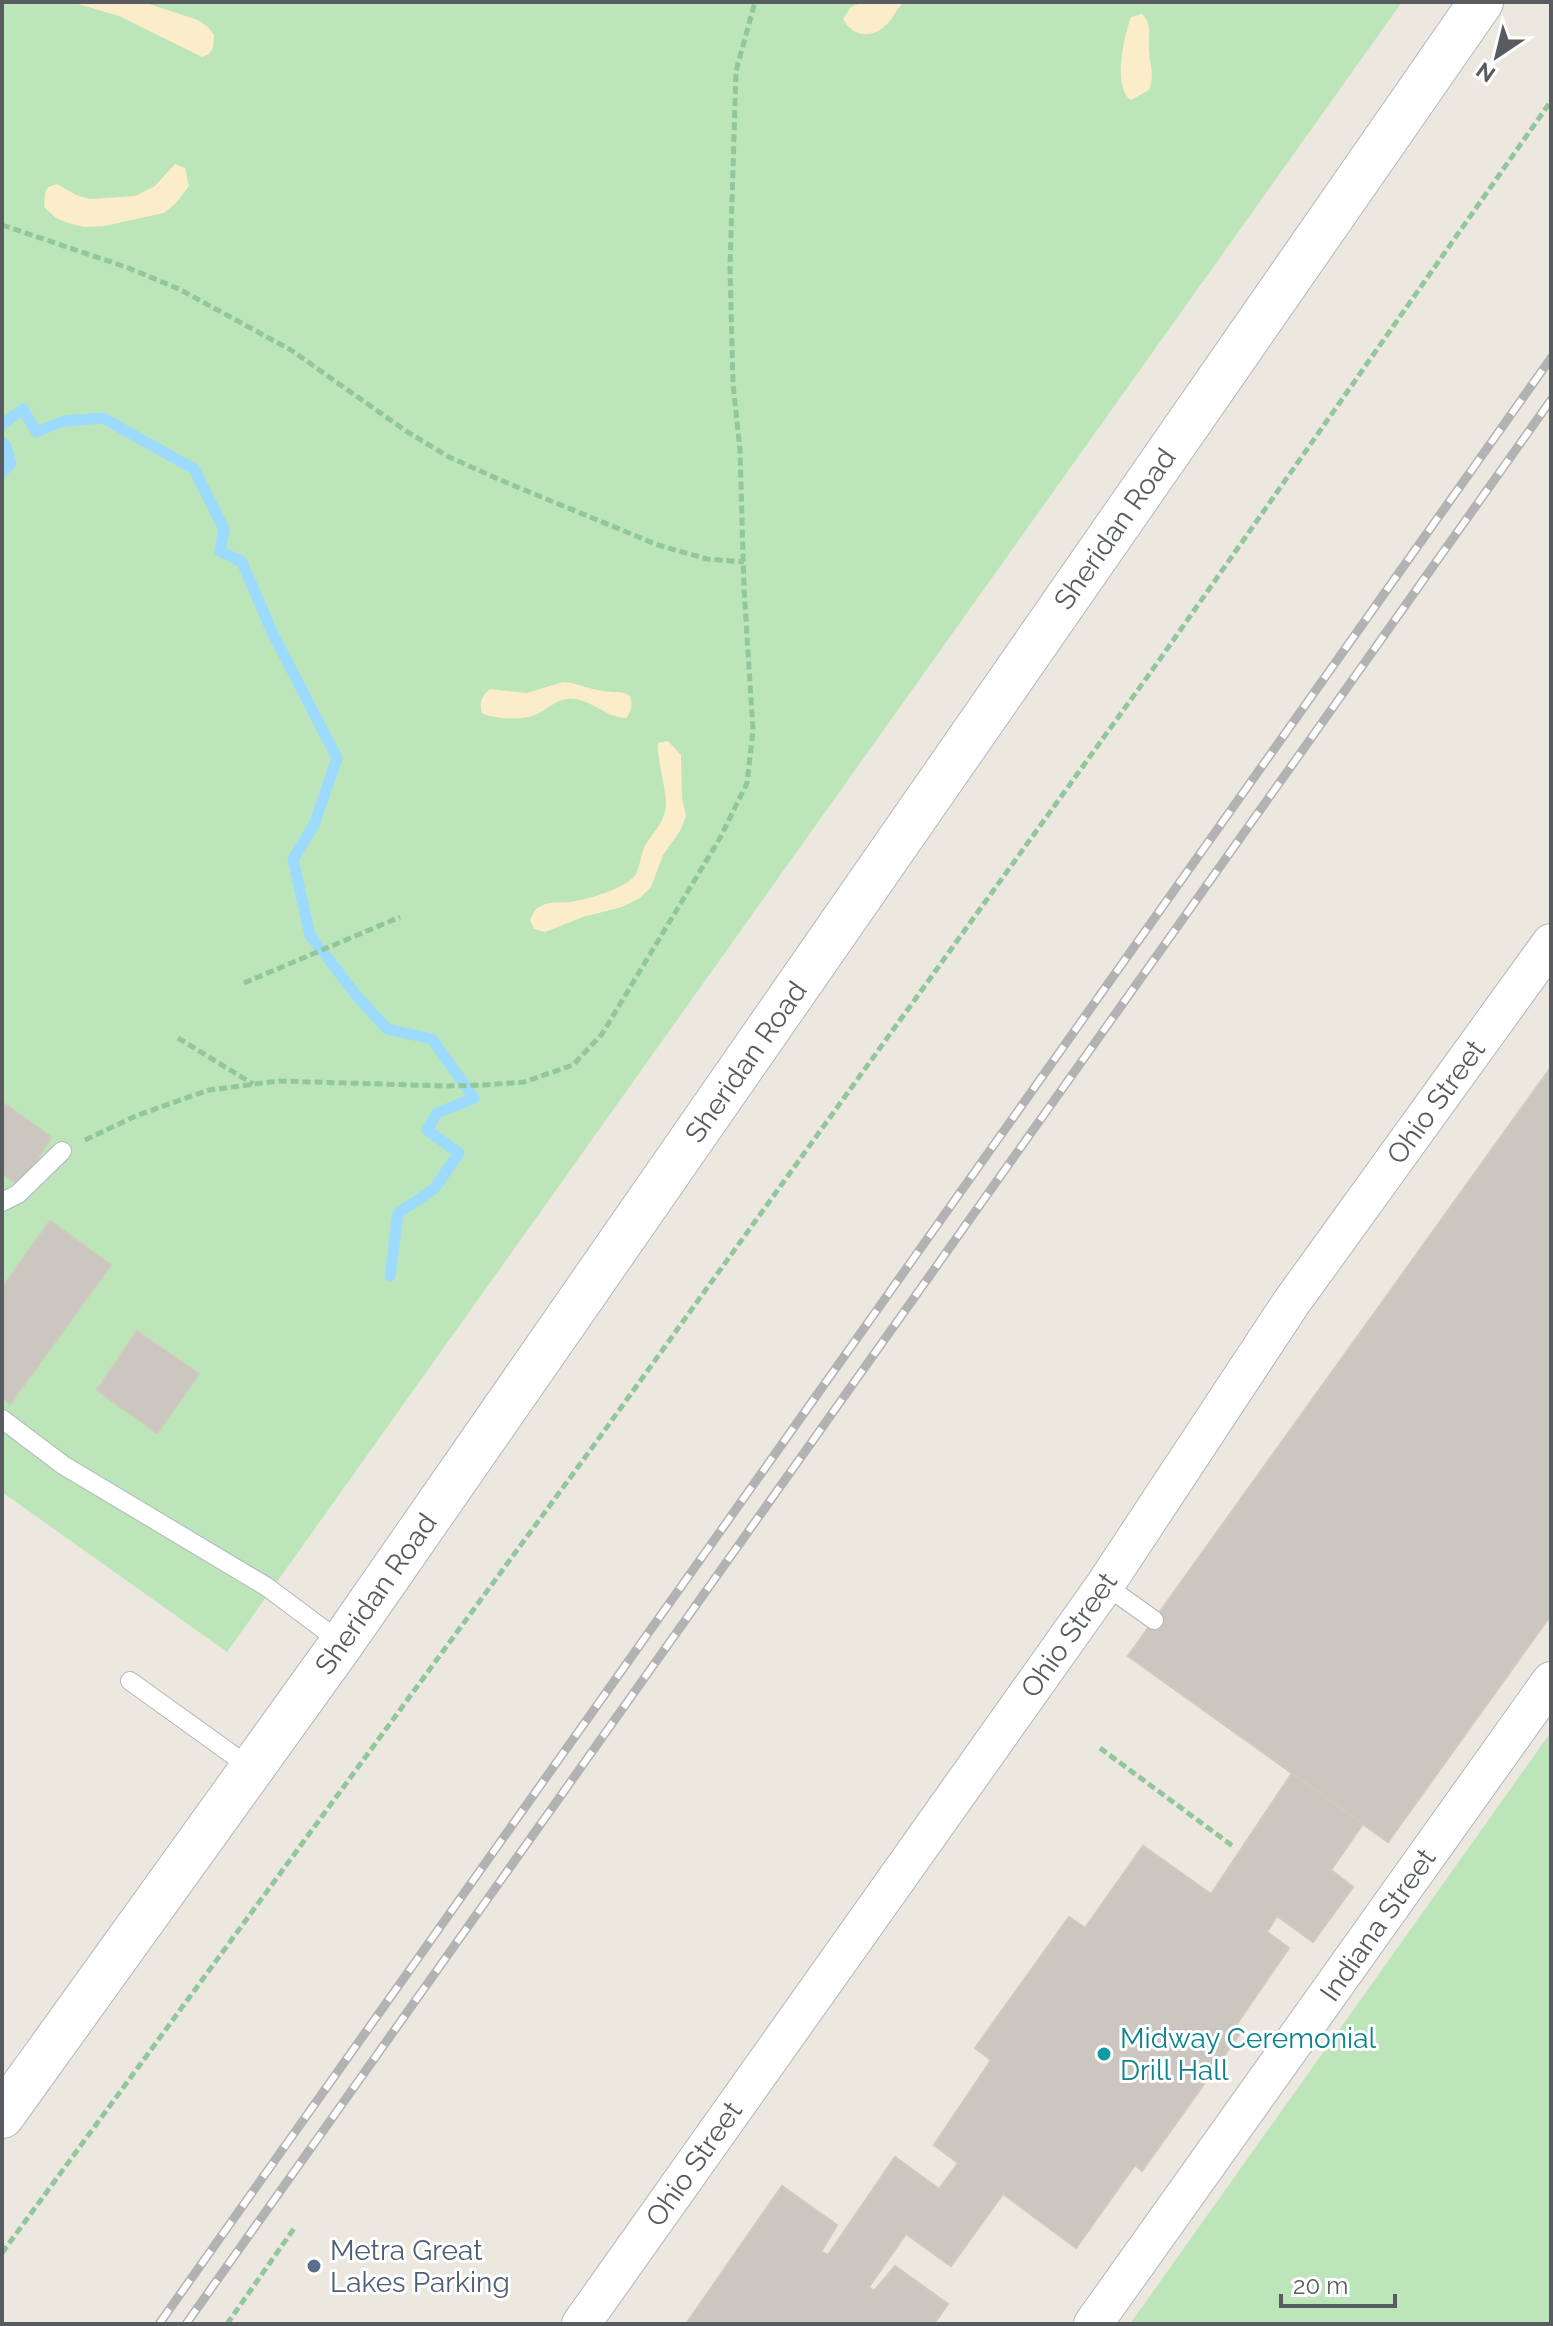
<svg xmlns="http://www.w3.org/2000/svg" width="1553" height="2326" font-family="Raleway,sans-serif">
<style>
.green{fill:#bce5b9}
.sand{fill:#fbecca}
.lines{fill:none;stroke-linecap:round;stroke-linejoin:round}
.stream{stroke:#9cdaff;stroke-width:11}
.building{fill:#ccc6c0;stroke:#d1c9bd;stroke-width:2}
.lane-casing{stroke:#b2b6bb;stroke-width:20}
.street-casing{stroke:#b2b6bb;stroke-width:40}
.secondary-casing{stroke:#b3b7bd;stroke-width:46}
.path{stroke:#92c79e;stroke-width:5;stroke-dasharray:8 4;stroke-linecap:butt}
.lane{stroke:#fff;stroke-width:18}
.street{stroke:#fff;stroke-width:38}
.secondary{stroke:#fff;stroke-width:44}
.rail-casing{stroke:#b1b2b2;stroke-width:9}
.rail{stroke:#fff;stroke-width:6;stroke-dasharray:18;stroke-linecap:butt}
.culture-dot{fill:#0f9aa8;stroke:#fff;stroke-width:3}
.service-dot{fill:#5c6f8a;stroke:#fff;stroke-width:3}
.labels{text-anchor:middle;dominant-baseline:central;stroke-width:6;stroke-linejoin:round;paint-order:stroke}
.street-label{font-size:28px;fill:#585c61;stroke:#fff}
.culture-label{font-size:28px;fill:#0d838f;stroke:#fff;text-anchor:start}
.service-label{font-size:28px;fill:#4e5e75;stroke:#fff;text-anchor:start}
</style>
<rect width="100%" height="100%" fill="#ece8df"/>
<path class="green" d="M2,2h1400l-1175,1650 -225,-160z
M1551,1732v592h-421z"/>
<path class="sand" d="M71,2h72l55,18 10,7 6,8 -1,13 -4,6 -7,3 -83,-41z
M862,2h43c-9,6 -10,14 -17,21 -14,16 -35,15 -45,-4l7,-11z
M1142,14c11,10 6,23 7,37 1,16 6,24 0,39l-18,10c-19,-12 -7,-64 0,-83z
M175,164l10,4 4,18 -13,17 -12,10 -60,13 -20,1 -16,-4 -12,-5 -12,-11 1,-14 3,-6 9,-3 19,11 14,4 45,-3 20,-10z
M563,682c14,1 26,7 40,9 10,2 18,-1 27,5 3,9 2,14 -4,22 -21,0 -36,-21 -59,-19 -14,2 -22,13 -35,17 -11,4 -40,3 -50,-3 -3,-11 -1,-16 8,-24l37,4z
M668,741l13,14 1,43 4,18 -6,15 -17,24 -12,32 -11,11 -18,9 -39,10 -38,15 -11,-3 -4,-9c3,-6 4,-11 11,-14 8,-5 21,-3 30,-4 17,-3 59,-14 66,-30 3,-8 4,-17 7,-24 8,-16 21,-24 22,-44 0,-15 -10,-51 -8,-61z"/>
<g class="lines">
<path class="stream" d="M2,425l21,-16 13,23 28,-11 39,-3 91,51 30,60 -4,22 22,11 30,70 65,126 -23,67 -21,34 17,76 46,60 31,34 45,10 42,59 -37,15 -10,17 32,23 -25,36 -36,24 -8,63
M2,442l4,4 5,18 -9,8"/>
</g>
<path class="building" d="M1551,1067v548l-163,227 -260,-186z
M2,1102l49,35 -30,49 -19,-13z
M50,1221l61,44 -101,139 -8,-6v-110z
M137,1331l62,43 -42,59 -60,-43z
M1292,1773l71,51 -32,46 22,17 -40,55 -36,-26 -10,16 22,16 -57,83 7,4 -97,136 -7,-6 -59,83 -73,-54 -52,72 -45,-32 -37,53 5,4 21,-25 53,38 -14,20h-248l96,-138 55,39 -16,27 7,3 67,-98 44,32 19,-26 -24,-18 57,-85 -16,-12 94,-131 16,11 58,-82 68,48z"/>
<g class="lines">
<g class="lane-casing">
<path id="lane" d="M2,1202l16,-8 44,-43
M2,1419l61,46 204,122 75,56
M1105,1585l49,35
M130,1681l121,87"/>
</g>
<g class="street-casing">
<path id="street" d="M581,2324l524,-739 186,-282 260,-360
M1093,2324l458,-643"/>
</g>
<g class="secondary-casing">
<path id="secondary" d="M2,2116l340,-473 1139,-1641"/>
</g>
<path class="path" d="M2,225l124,42 53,22 112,61 115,81 43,26 56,25 153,63 49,14 37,3
M244,983l156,-66
M178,1038l75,46
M85,1140l53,-25 71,-25 70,-9 168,5 37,-1 40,-3 49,-17 29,-31 118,-196 27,-55 6,-53 -9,-141 -4,-139 -7,-66 -3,-117 6,-196 19,-69
M1100,1748l134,99
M2,2253l587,-801 569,-790 393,-561
M227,2324l68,-97"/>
<use href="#lane" class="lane"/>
<use href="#street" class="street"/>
<use href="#secondary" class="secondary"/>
<g class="rail-casing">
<path id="rail" d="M159,2324l1392,-1966
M186,2324l1365,-1924"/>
</g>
<use href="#rail" class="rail"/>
</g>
<circle class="culture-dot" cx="1104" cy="2054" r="8"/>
<circle class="service-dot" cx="314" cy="2266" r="8"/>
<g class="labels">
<g class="street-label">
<text transform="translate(1115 529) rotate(-55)">Sheridan Road</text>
<text transform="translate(746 1062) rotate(-55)">Sheridan Road</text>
<text transform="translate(1436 1102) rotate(-54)">Ohio Street</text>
<text transform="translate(376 1594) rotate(-55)">Sheridan Road</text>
<text transform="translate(1069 1635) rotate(-55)">Ohio Street</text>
<text transform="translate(1378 1925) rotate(-55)">Indiana Street</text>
<text transform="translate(694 2164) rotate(-55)">Ohio Street</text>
</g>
<g class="culture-label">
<text x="1120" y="2038">Midway Ceremonial<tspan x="1120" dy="32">Drill Hall</tspan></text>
</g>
<g class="service-label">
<text x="330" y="2250">Metra Great<tspan x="330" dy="32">Lakes Parking</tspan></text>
</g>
</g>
<rect width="1553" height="2326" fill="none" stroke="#585c61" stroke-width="8"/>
<g transform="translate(1497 56) rotate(215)" stroke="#ffffff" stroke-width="6" paint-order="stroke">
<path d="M0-6L14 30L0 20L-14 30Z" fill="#585c61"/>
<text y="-12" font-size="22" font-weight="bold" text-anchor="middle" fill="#585c61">N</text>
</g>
<path d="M1281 2294v12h114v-12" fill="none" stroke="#585c61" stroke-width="4"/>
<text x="1293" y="2294" font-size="24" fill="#585c61" stroke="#ffffff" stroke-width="6" paint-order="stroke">20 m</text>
</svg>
